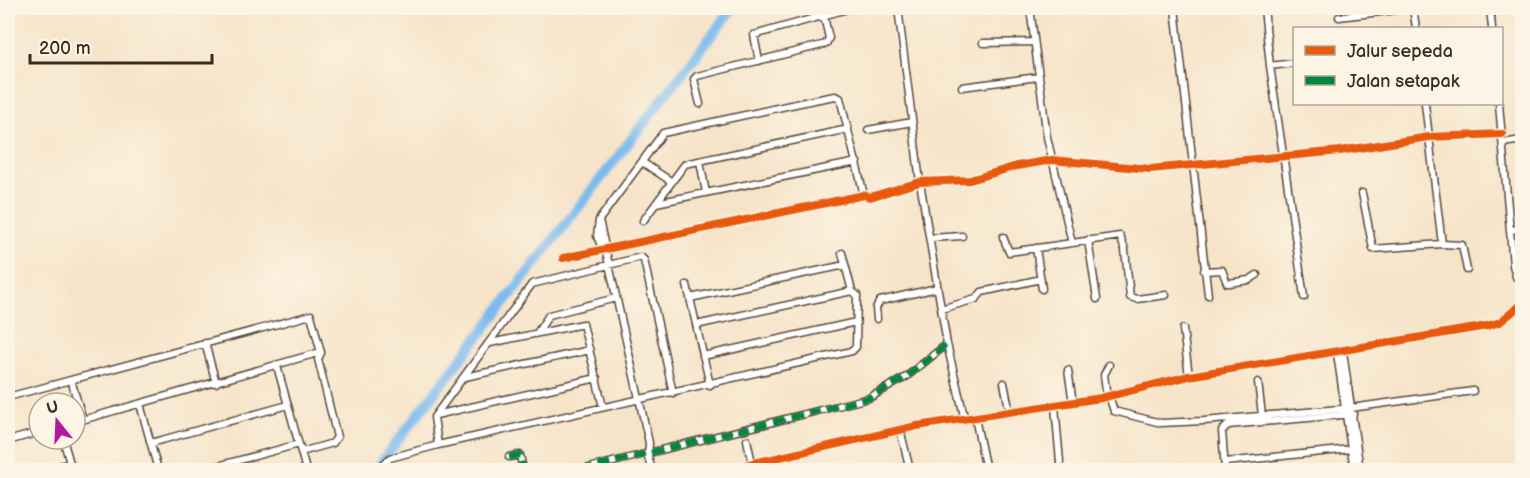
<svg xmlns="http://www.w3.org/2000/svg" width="1530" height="478" font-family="'Balsamiq Sans',sans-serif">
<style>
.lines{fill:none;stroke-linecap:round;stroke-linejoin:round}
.river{stroke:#7abaee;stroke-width:10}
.minor-casing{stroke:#574638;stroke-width:9}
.minor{stroke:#fff;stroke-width:6}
.quiet{stroke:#00873e;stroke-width:6;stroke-dasharray:12 6;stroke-linecap:butt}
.cycleway-casing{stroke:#fcf5e5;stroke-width:11}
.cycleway{stroke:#e8590c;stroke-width:8}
</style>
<rect width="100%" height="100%" fill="#fcf5e5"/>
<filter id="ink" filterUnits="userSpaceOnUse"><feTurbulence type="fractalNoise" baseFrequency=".0167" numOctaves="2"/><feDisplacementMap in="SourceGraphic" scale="12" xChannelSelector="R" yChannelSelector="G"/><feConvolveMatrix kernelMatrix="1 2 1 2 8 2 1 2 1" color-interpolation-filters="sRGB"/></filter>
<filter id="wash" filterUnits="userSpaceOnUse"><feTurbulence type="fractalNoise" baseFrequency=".008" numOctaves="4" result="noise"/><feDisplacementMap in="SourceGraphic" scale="24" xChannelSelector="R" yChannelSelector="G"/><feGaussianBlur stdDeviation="1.35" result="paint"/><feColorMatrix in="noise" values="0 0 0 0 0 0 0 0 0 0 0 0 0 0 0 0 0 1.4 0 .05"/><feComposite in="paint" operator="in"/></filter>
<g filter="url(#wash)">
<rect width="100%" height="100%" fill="#f6e4c9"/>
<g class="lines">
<path class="river" d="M375,470l358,-462"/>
</g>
</g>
<g filter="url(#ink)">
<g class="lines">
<g class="minor-casing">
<path id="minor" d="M898,8l22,174 27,162 18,76
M1030,8l17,129 25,106 48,-7 5,14 5,47 7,2 29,-4
M1175,8l33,287
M1264,8l6,58 34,231
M1490,8l2,20
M1339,17l74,-9 3,20
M983,43l51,-1
M759,61l-5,-26 97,-27
M1270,66l24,-3
M962,87l76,-10
M700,104l-6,-25 3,-3 129,-32 3,-6 -7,-30
M1499,104l14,161 3,12 6,2
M868,130l44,-8
M1503,143l19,-3
M700,161l6,32
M642,162l30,20
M1362,193l11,56 69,-5 -17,-140
M656,203l201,-41
M599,220l50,223 -1,14 4,13
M643,221l42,-57 163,-35
M1510,230l12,-1
M1003,237l6,15 63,-9
M930,238l32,-2
M1088,240l9,59
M1442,244l20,1 5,25
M1036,248l6,41
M603,251l-6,-15 2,-16 64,-87 146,-32 26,-5 5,2 24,97
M563,258l301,-63 6,2 50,-15 50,-2 47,-14 35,-6 98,9 190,-18 89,-14 73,-3
M1204,271l18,-1 5,13h2l20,-3 8,-5
M687,285l23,100
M690,298l155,-33
M941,309l35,-10 6,-7 59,-13
M877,319l-1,-11 4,-7 57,-13
M696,325l156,-34
M1183,329l6,47
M537,333l12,-18 67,-17
M205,343l11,40
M490,343l93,-19 20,83
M1343,352l17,118
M1337,353l17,117
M703,356l153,-34
M277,366l29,104
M1068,370l5,33
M465,377l125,-27
M71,380l12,40
M1258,382l4,33
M1004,383l6,30
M1109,396l5,15 47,12 43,-2 147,-13 122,-17
M8,397l303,-82 10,38 -3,6 19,78 -4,6 -32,9
M1107,397l-3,-22 5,-10
M140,404l18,66
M1055,406l5,56
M436,415l161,-37
M975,418l11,52
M75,422l246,-70
M900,429l10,41
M63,439l9,31
M747,440l5,23
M8,441l31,-9
M151,443l137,-38
M438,445l-4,-28 98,-133 109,-27 3,3 29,133
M509,457l11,-2 3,15
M776,458l3,12
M1225,462l126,-13
M44,470l26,-7
M203,470l96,-26
M377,470l13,-12 48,-13 414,-94 4,-4 1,-52 -5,-4 -10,-38
M581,470l288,-72 37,-21 41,-33
M723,470l194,-44 184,-28 88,-22 298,-50 13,-4 22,-18
M1225,470l-3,-39 6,-6 125,-11"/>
</g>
<use href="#minor" class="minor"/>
<path class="quiet" d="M509,457l11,-2 3,15
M581,470l288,-72 37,-21 41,-33"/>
<g class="cycleway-casing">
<path id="cycleway" d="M563,258l301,-63 6,2 50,-15 50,-2 47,-14 35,-6 98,9 190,-18 89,-14 73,-3
M723,470l194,-44 184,-28 88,-22 298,-50 13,-4 22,-18"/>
</g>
<use href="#cycleway" class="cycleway"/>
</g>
</g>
<rect width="1530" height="478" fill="none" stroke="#fcf5e5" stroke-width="30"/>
<rect x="1293" y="27" width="210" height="78" fill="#fcf5e5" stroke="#afa495" stroke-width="1.5"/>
<rect x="1305" y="46" width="30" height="9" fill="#e8590c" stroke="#afa495" stroke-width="1.5"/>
<text x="1347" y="57" font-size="18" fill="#3b2a1e">Jalur sepeda</text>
<rect x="1305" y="76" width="30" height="9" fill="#00873e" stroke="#afa495" stroke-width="1.5"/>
<text x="1347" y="87" font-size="18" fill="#3b2a1e">Jalan setapak</text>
<g transform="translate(57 421) rotate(342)"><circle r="28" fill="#fcf5e5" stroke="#afa495" stroke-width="1.5"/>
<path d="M0-4.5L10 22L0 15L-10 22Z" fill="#b5179e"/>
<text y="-9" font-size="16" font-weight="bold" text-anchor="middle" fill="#3b2a1e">U</text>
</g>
<path d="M30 54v9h182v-9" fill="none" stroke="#3b2a1e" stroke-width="3"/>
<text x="39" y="54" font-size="18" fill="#3b2a1e" stroke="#fcf5e5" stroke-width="4.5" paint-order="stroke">200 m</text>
</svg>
